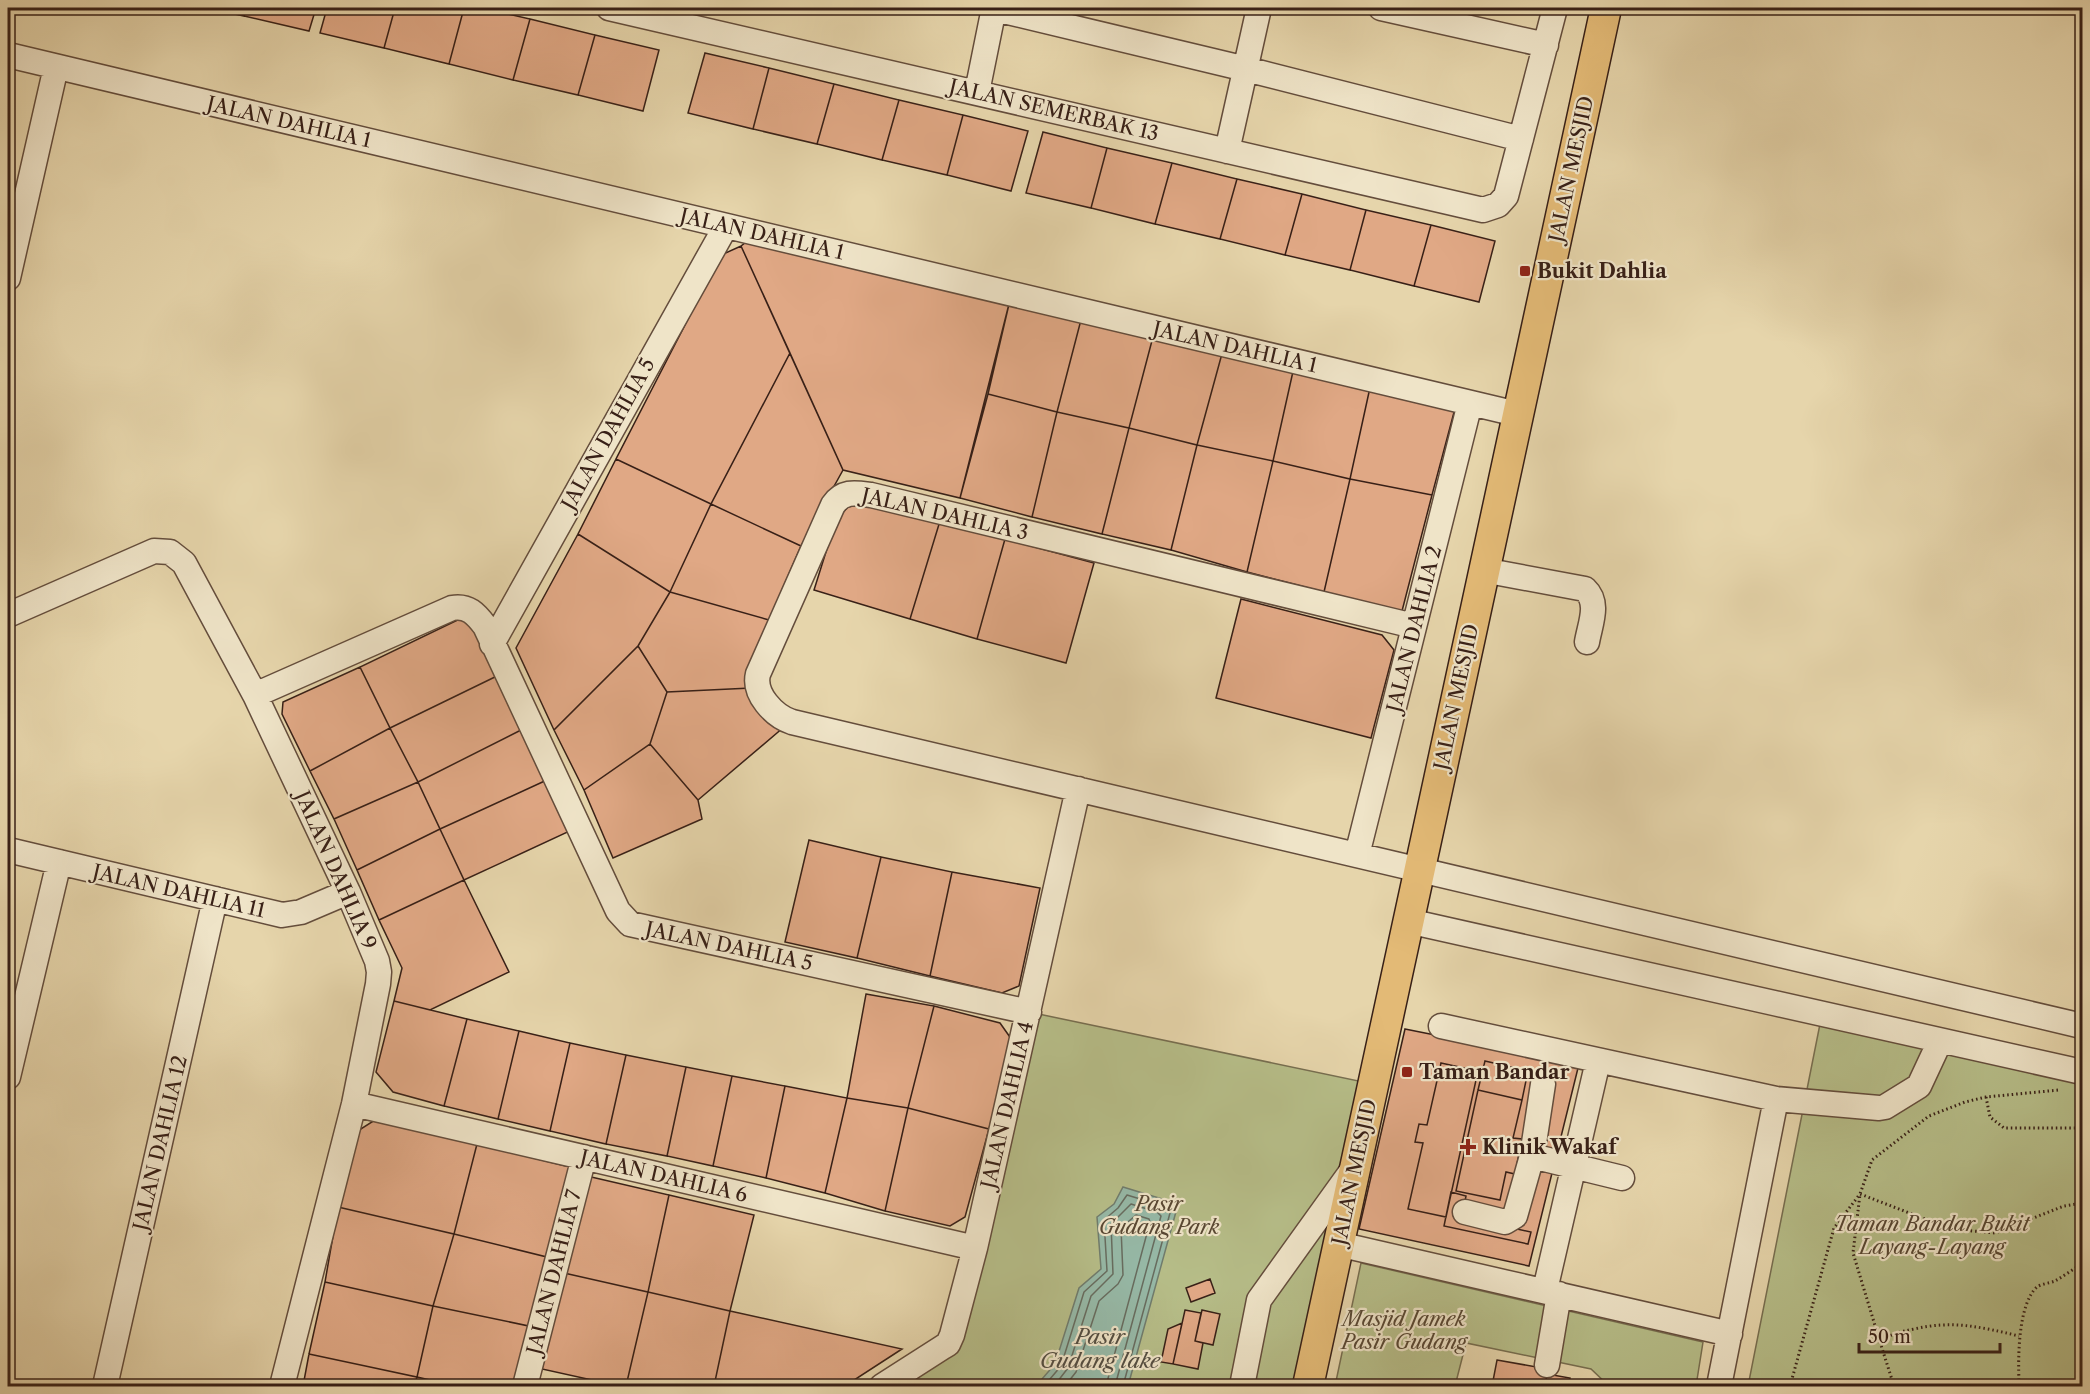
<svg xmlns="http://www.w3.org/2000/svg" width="2090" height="1394" font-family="'Libre Caslon Text',serif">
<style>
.green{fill:#b6bd88;stroke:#776e50;stroke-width:1.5}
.water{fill:#96b9a7;stroke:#707c6d;stroke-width:1.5}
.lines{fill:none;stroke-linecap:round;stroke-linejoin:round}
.shore{stroke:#676c5f;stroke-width:1.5}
.building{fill:#e0a885;stroke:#382017;stroke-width:1.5}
.minor-casing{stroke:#644d3c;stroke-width:27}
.major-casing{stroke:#382017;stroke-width:33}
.path{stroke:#382017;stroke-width:3;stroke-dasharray:1.5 3;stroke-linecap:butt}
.minor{stroke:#efe4c8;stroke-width:24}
.major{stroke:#e3ba76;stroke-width:30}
.poi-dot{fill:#8f2418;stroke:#efe4c8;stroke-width:2}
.labels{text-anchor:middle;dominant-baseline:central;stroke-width:4.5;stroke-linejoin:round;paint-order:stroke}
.street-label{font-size:20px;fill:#382017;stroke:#efe4c8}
.poi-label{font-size:20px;font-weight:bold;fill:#382017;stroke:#efe4c8;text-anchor:start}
.park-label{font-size:20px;font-style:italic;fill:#584733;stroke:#efe4c8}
.water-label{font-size:21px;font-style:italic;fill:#544e42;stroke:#efe4c8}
</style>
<rect width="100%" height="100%" fill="#e6d5ab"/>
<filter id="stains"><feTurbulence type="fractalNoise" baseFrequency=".00333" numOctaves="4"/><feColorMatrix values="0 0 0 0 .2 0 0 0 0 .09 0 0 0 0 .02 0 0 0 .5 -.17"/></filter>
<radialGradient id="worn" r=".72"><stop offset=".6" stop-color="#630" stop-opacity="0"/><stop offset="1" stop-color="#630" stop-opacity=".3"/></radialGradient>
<path class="green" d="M1029,1012l344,72 -65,302h-418l53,-39z
M1820,1024l262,51v311h-334z
M1361,1263l342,79 -7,44h-87l-18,-17 -125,-26 -11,43h-120z"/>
<path class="water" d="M1123,1187l39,12 15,9 -49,178h-92l19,-22 24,-76 22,-19 -4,-52 17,-13z"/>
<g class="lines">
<path class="shore" d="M1044,1386l17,-20 23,-74 23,-21 -3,-51 14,-12 9,-13 33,10 10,8 -47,173
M1054,1386l14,-18 23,-72 22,-22 -2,-50 20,-20 26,8 4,4 -46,170
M1065,1386l11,-14 23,-71 19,-17 5,-9 -2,-47 15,-13 13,4 1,3 -44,164"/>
</g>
<path class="building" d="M209,8h38l-3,8z
M247,8h69l-7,23 -65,-15z
M327,8h68l-11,40 -64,-15z
M395,8h69l-15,56 -65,-16z
M464,8h18l48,11 -17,61 -64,-16z
M530,19l65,16 -17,60 -65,-15z
M595,35l64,15 -16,61 -65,-16z
M705,53l64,15 -16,61 -65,-16z
M769,68l65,16 -17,60 -64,-15z
M834,84l65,16 -17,60 -65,-16z
M899,100l64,15 -16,60 -65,-15z
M963,115l65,16 -17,60 -64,-16z
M1043,132l64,16 -16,60 -65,-15z
M1107,148l65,15 -17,61 -64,-16z
M1172,163l65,16 -17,60 -65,-15z
M1237,179l65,15 -17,61 -65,-16z
M1302,194l64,16 -16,60 -65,-15z
M1366,210l65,15 -17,61 -64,-16z
M1431,225l64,16 -16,61 -65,-16z
M753,237l257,63 -50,198 -117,-28 -102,-224z
M741,246l49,107 -79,151 -95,-45 105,-204z
M1010,300l72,16 -25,96 -69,-18z
M1082,316l72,17 -25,95 -72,-16z
M1154,333l69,17 -26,95 -68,-17z
M1223,350l71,17 -21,94 -76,-16z
M790,353l53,117 -42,76 -90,-42z
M1294,367l77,16 -21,96 -77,-18z
M1371,383l86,18 -25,94 -82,-16z
M988,394l69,18 -25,105 -72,-19z
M1057,412l72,16 -27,106 -70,-17z
M1129,428l68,17 -26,105 -69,-16z
M1197,445l76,16 -26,111 -76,-22z
M616,459l95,45 -41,88 -92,-58z
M1273,461l77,18 -26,113 -77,-20z
M1350,479l82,16 -30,116 -78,-19z
M875,502l65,19 -30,98 -96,-29 22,-70 12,-13z
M711,504l90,42 -32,74 -99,-28z
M940,521l65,18 -28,100 -67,-20z
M578,534l92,58 -32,54 -84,84 -38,-82z
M1005,539l89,24 -28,100 -89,-24z
M670,592l99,28 -18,68 -84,4 -29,-46z
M1241,599l141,36 12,15 -23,88 -155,-40z
M470,614l29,61 -109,53 -30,-61z
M638,646l29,46 -17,52 -66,46 -30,-60z
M360,667l30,61 -80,43 -28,-57 1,-12z
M499,675l26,53 -107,54 -28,-54z
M751,688l33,39 -86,73 -48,-56 17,-52z
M390,728l28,54 -84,37 -24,-48z
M525,728l24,51 -109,50 -22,-47z
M650,744l48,56 4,19 -89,39 -29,-68z
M549,779l23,51 -108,50 -24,-51z
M418,782l22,47 -83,41 -23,-51z
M440,829l24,51 -85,40 -22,-50z
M809,840l72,17 -24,101 -72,-16z
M881,857l71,15 -22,104 -73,-18z
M952,872l88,16 -21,98 -17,7 -72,-17z
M464,880l45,92 -79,38 -36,-9 8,-33 -23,-48z
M866,994l68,12 -26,102 -61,-10z
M394,1001l73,18 -23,87 -51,-14 -17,-20z
M934,1006l66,17 12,17 -23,89 -81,-21z
M467,1019l52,12 -21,88 -54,-13z
M1405,1029l174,35 -50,202 -170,-37z
M519,1031l51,12 -20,88 -52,-12z
M570,1043l56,12 -20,89 -56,-13z
M626,1055l60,12 -19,89 -61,-12z
M1485,1061l43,10 -6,29 -44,-10z
M1441,1063l37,8 -32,146 -38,-8 15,-66 -8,-1 4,-18 8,1z
M686,1067l46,9 -19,90 -46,-10z
M732,1076l53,10 -19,92 -53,-12z
M785,1086l62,12 -22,95 -59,-15z
M1478,1090l44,10 -9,38 9,1 -7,35 -9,-2 -6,28 -44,-9z
M847,1098l61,10 -23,103 -60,-18z
M908,1108l81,21 -24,88 -15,9 -65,-15z
M378,1118l99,26 -23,90 -116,-27 18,-75z
M477,1144l93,23 -23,90 -93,-23z
M587,1176l82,19 -21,97 -84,-19z
M1451,1192l15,4 -4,21 69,15 -3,12 -84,-18z
M669,1195l85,20 -24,96 -82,-19z
M338,1207l116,27 -21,72 -108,-24z
M454,1234l93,23 -18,69 -96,-20z
M564,1273l84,19 -22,94h-7l-77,-17z
M1210,1279l5,14 -24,9 -5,-14z
M325,1282l108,24 -16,71 -108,-23z
M648,1292l82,19 -16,75h-88z
M433,1306l96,20 -15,60h-58l-39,-9z
M1185,1310l16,3 -6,28 8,2 -5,26 -25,-5z
M1202,1310l18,4 -7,31 -18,-4z
M730,1311l172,38 -57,37h-131z
M1182,1323l-9,41 -12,-2 7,-33z
M309,1354l108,23 -3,9h-111z
M1497,1360l51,9 -3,17h-53z
M1547,1374l23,4 -2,8h-23z
M417,1377l39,9h-42z"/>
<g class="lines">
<g class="minor-casing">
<path id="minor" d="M609,8l874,202 15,-5 8,-9 49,-188
M991,8l255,61 275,70
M1381,8l165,37
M8,55l1509,359
M977,92l17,-84
M1227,151l32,-143
M8,278l48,-211
M1483,570l102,19c15,14 5,35 2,53
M8,615l146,-64 16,1 14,11 71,132 93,197 29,69 2,11 -1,12 -24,120 -72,282
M1414,626l-543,-131c-15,-2 -28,-5 -38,10l-75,169c-5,20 16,42 34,48l1290,304
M492,644l234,-418
M255,695l197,-87c16,-3 24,6 33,18l133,285 12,13 399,88
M8,850l274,65 19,-3 47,-20
M1357,855l113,-452
M1408,921l674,151
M1441,1026l335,73 103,9 6,-1 34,-21 21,-45
M8,1077l51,-215
M354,1104l621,144
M1532,1156l90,22
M1465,1212l40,10 10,-6 17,-60 11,-72
M1338,1244l392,90
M1545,1290l53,-229
M1547,1365l12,-71
M105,1386l110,-487
M525,1386l59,-229
M882,1386l61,-39 5,-3 4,-9 23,-87 103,-459
M1242,1386l17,-86 94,-131
M1719,1386l57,-287"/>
</g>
<g class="major-casing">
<path id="major" d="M1308,1386l298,-1378"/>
</g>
<path class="path" d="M1986,1097l4,20 14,11h78
M1880,1342l-27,-89 7,-59 12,-34 57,-44 36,-14 21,-5 73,-7
M1790,1386l44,-158 26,-34 91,35 44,4 69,-27 18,-3
M1894,1386l-14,-44c11,-9 20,-10 34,-13 39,-9 67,-2 105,7
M2013,1386l6,-5c-1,-23 -1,-77 18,-94 4,-3 13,-4 18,-6 9,-5 18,-12 27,-17"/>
<use href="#minor" class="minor"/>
<use href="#major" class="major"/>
</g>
<g class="poi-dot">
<rect x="1519" y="265" width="12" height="12" rx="3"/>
<rect x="1401" y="1066" width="12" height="12" rx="3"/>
<path d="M1465 1138h6v6h6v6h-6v6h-6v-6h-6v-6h6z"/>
</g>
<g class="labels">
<g class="street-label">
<text transform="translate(1054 110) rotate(13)">JALAN SEMERBAK 13</text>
<text transform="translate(289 122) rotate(13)">JALAN DAHLIA 1</text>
<text transform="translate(1571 169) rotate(-78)">JALAN MESJID</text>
<text transform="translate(762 234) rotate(13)">JALAN DAHLIA 1</text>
<text transform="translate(1235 347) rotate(13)">JALAN DAHLIA 1</text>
<text transform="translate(608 434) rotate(-61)">JALAN DAHLIA 5</text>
<text transform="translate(945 514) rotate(13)">JALAN DAHLIA 3</text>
<text transform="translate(1414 629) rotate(-76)">JALAN DAHLIA 2</text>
<text transform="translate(1456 697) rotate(-78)">JALAN MESJID</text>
<text transform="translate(336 870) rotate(66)">JALAN DAHLIA 9</text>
<text transform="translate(179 891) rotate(13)">JALAN DAHLIA 11</text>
<text transform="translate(729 946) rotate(12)">JALAN DAHLIA 5</text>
<text transform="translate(1007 1105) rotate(-77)">JALAN DAHLIA 4</text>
<text transform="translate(160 1143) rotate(-77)">JALAN DAHLIA 12</text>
<text transform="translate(1354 1172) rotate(-78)">JALAN MESJID</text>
<text transform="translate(664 1176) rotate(13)">JALAN DAHLIA 6</text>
<text transform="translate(554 1272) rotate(-76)">JALAN DAHLIA 7</text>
</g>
<g class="poi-label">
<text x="1537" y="271">Bukit Dahlia</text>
<text x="1419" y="1072">Taman Bandar</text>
<text x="1482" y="1147">Klinik Wakaf</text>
</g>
<g class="park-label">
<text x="1159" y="1204">Pasir<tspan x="1159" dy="23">Gudang Park</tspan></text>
<text x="1932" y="1224">Taman Bandar Bukit<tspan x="1932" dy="23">Layang-Layang</tspan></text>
<text x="1404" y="1319">Masjid Jamek<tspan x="1404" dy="23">Pasir Gudang</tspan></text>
</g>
<g class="water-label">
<text x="1100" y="1336">Pasir<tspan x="1100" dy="24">Gudang lake</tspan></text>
</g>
</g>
<rect width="2090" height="1394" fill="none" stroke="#e6d5ab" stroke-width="30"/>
<rect x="9" y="9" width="2072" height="1376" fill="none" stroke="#382017" stroke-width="3"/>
<rect x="15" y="15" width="2060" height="1364" fill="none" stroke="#382017" stroke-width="1.5"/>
<path d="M1859 1343v9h141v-9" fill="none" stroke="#382017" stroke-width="3"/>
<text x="1868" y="1343" font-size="18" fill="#382017" stroke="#efe4c8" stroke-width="4.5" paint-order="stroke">50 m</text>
<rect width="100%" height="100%" filter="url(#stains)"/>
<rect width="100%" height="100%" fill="url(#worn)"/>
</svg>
